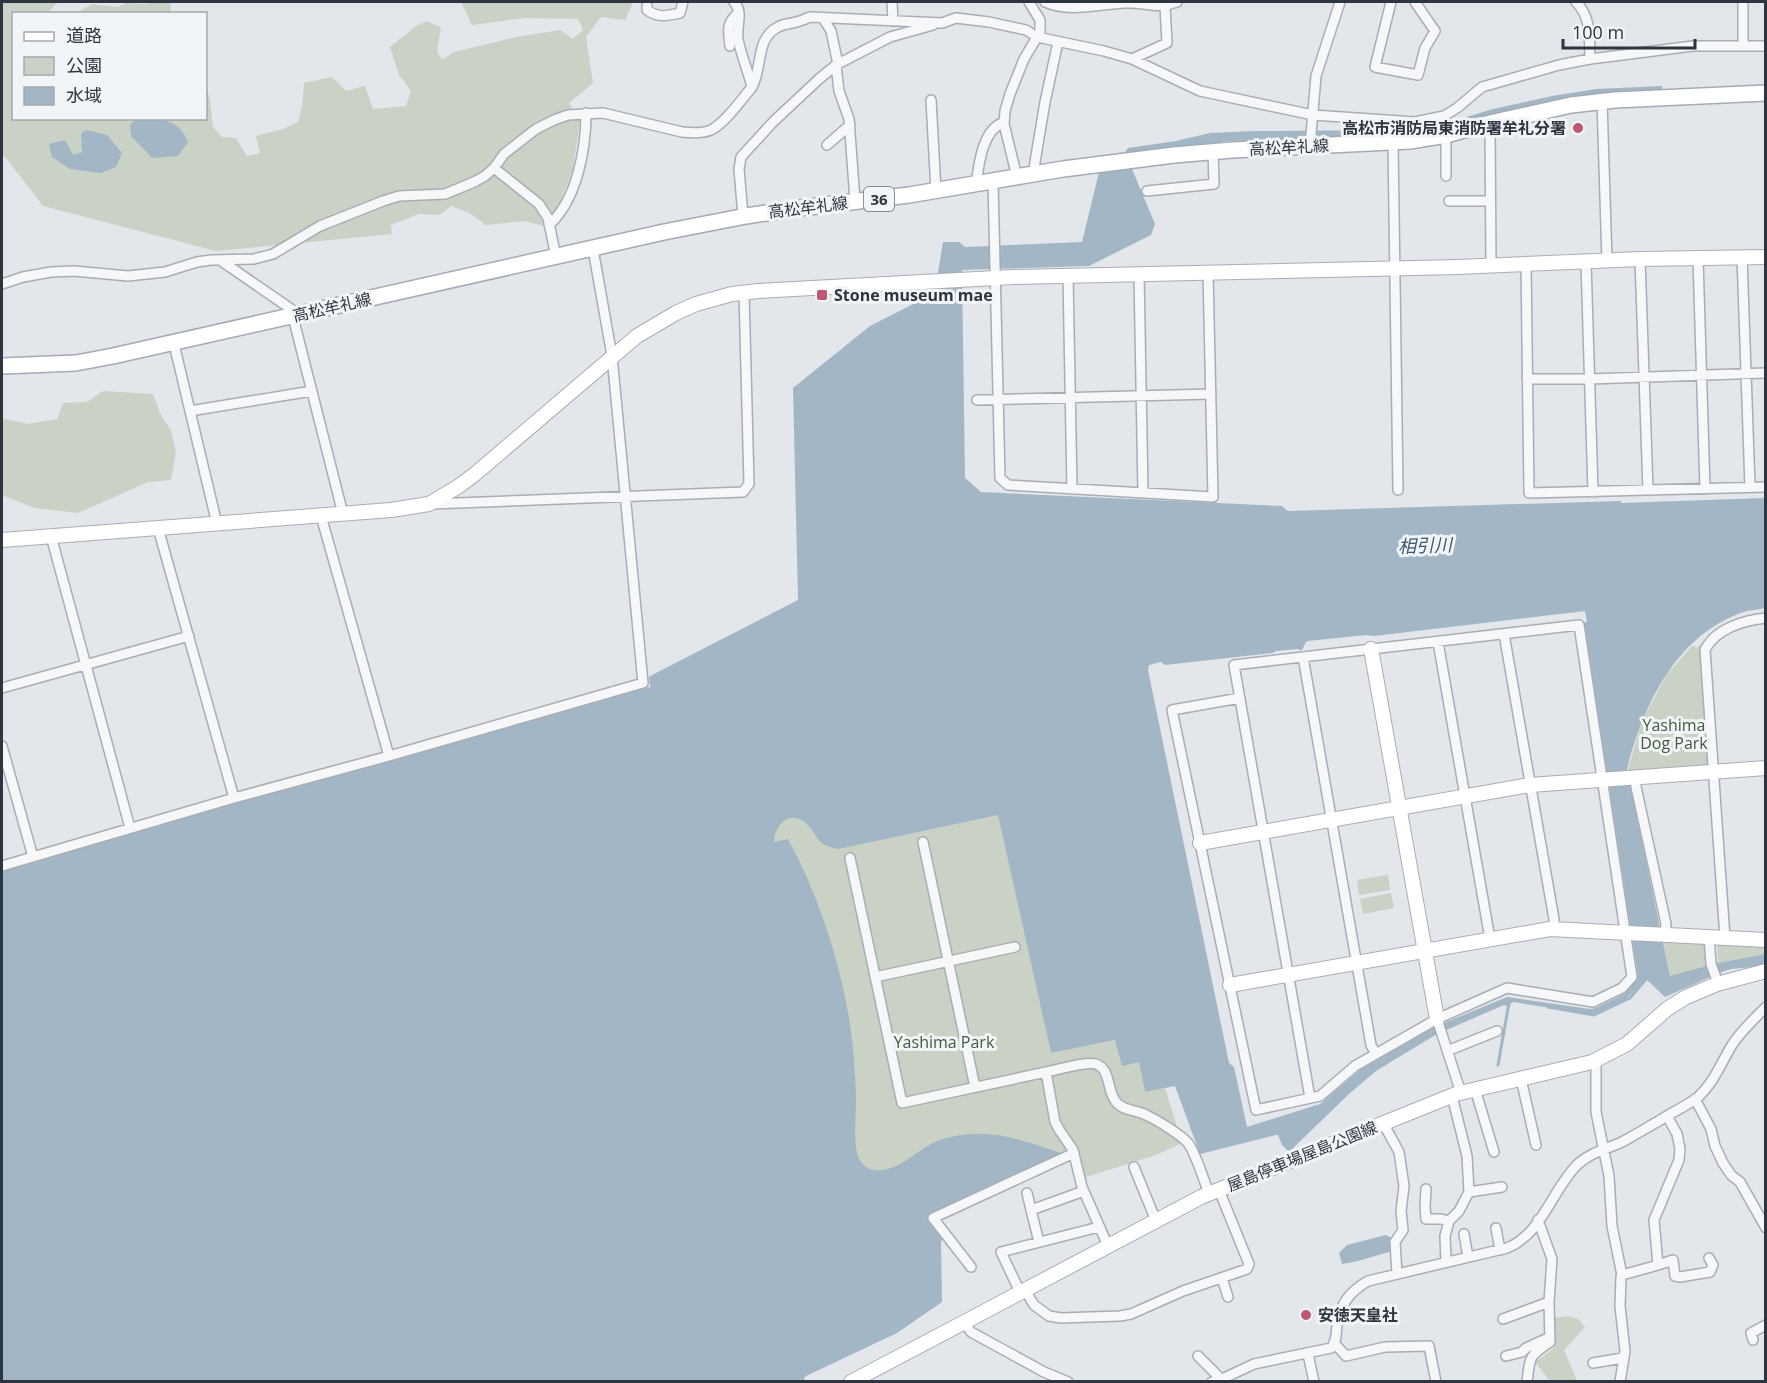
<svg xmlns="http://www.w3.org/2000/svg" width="1767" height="1383" font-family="'Open Sans','Noto Sans JP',sans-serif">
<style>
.green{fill:#cad2c5}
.water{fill:#a2b6c5;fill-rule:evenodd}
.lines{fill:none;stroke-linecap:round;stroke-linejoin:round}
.stream{stroke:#a2b6c5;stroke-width:3}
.street-casing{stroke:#a9adb4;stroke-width:12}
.secondary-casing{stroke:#a9adb4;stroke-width:16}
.primary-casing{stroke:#a4abb4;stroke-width:18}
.street{stroke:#f5f7f8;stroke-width:9}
.secondary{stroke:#fff;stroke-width:14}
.primary{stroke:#fff;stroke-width:15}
.poi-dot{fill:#c05770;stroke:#f2f5f7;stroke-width:2}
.labels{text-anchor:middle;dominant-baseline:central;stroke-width:6;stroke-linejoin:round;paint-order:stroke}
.shield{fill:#f2f5f7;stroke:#686f77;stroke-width:1.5}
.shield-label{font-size:15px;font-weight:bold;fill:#2d3540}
.poi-label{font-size:16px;font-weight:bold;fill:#2d3540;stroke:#f2f5f7;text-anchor:start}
.street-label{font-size:16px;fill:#2d3540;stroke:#f2f5f7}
.park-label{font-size:16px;fill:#445a3c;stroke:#f2f5f7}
.water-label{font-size:18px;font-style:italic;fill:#3b576f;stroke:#f2f5f7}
</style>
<rect width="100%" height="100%" fill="#e3e6ea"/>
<path class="green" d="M2,2h56l-11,11 -33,1v104h192v-32l4,14 3,27 9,10 14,1 11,18 13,-3 -4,-17 27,-7 15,-7 4,-16 2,-23 28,-6 14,14 19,-5 8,23 33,-3 5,-15 -12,-16 -9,-28 26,-21 11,-5 14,7 -4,23 5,9 12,-8 62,-15 44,-7 13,9 10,-9 -5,-11 -54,-1 -52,7 -11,-23h172l-8,18 -24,-3 -15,20 7,46 -24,20 11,17 -7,50 -17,42 -12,14 -21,-5 -37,4 -17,-12 -18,-7 -11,9 -21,-1 -28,11 1,9 -176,17 -173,-45 -36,-47 -5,-4z
M148,2h22l1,11h-95l16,-9 24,3 11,-4 20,1z
M103,391l50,3 7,19 11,18 5,21 -5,28 -23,2 -70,31 -44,-5 -32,-13v-77l26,6 29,-5 6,-16 24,-1z
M1693,645l3,3 6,-3 7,116 -4,5 -78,6 15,-51 25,-47z
M1000,813l51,240 64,-13 24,22 6,30 20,-4 17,55 -26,12 -73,23 -12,-25 -172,26 -45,-12 -82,-323 4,-19 13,-8z
M1388,875l2,15 -31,5 -2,-15z
M1391,893l3,15 -31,6 -3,-15z
M1663,940l42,3 3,24 -38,9z
M1717,944l48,2v8l-47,9z
M1568,1316l10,3 7,8 -21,23 13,31h-27l-15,-19 18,-13v-31z"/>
<path class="water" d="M1662,86v7l-237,41 -113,6 -86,1 -85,14 -9,14 23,55 -4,11 -62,31 -127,4 3,208 16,14 301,14 6,5 333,-10v2l144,-5v110c-8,2 -18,2 -27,6 -64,25 -95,93 -111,155l43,207 48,-13 47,-9v12l-34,3 -12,4 -54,24 -19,-18 -20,20 -30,14 -8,1 -75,-12 -7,4 -2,-1 -67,29 -61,37 -26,22 -61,59 -7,-7 -4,-10h-2l-76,19 -25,-68 -30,6 -6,-30 -17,4 -7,-26 -64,13 -53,-238 -160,34c-25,-5 -18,-13 -32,-26 -16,-14 -32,2 -32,19l14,-3c35,64 61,149 66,221 1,14 2,28 2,41 0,18 -3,38 2,55 2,7 9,13 16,14 25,4 46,-25 69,-31 44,-13 79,1 120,15l-133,61 36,53 -23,-28 -2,1 1,61 -45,31 -91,43 -2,2 1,3h-2l-1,-2 -3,3h-797v-515l648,-180 -1,-10 5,-3 144,-74 -5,-212 77,-62 57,-29 1,-5 7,-1 8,-49h16l6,5 117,-5 17,-70 12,-2 17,-22 48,-7 34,-8 46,-2 148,-1 39,-6 50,-15 59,-13 44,-7zM1585,611l2,11 -5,1 5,18 51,335 -14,18 -28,14 -6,1 -83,-12 -73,30 -62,36 -11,6 -41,35 -73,23 -13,-60 -5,-4 -81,-393 1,-5 12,-3 4,3 108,-12 3,-2 21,-2 3,1h2l4,-8 2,-1 58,-6 8,1z
M136,119c24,-1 42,-1 52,23l-10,14 -26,2 -21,-22 -1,-11z
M87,130l20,5 15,18 -6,14 -15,6 -31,-4 -18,-12 -3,-13 16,-4 8,15 9,-3 -1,-19z
M1386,1235l6,3v13l-34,10 -16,3 -3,-11 8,-8z"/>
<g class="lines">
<path class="stream" d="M1548,1007l46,8 36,-17 17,-20
M1498,1065l11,-62"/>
<g class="street-casing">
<path id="street" d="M734,2c10,11 2,23 4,37 3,16 10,32 14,48
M892,2l1,19
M1045,2c24,11 55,2 80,1 21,-1 31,7 52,-1
M1391,2l-16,65 43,8 7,-27 10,-17 -20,-29
M1576,2c16,16 13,36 14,57
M647,6v4c11,8 20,6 33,3l3,-11
M823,18l8,13 7,33
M1743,45v-43
M730,46c-2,-17 -4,-22 9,-34
M1132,59l35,-16 -2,-37
M931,100l5,91
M1602,101l5,160
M1490,123l1,143
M1446,135v41
M1393,142l5,348
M827,145l23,-20
M1310,146l6,-70 24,-74
M494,168l45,36 9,14 8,39
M1033,174l12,-72 13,-60
M1017,177l-13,-53 1,-13 5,-17 14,-35 16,-27v-12l-11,-18
M993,181l7,297 8,7 205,12 -5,-225
M976,184c3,-20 6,-54 28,-62
M1147,191l67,-7 -1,-33
M855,201l-6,-82 -10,-28 -3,-26 54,-28 43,-12
M1449,201h41
M743,216l-4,-47 2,-12 32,-35 46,-43 17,-14
M549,225c28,-25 37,-76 37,-112
M1742,257l8,230
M1698,258l7,231
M1640,259l8,231
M220,260l71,49 52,205
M1586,262l7,230
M1526,264l3,229 237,-6
M1139,274l4,219
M1068,275l4,214
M2,284l21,-7 28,-5 23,-1 54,5 37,-4 32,-10 14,-2 43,-1 19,-5 47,-28 63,-25 16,-5 46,-2 29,-12 11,-6 9,-8 10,-14 32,-25 18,-9 14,-5 35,-2 79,19c9,1 20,2 29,-2 15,-8 30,-30 41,-43 11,-20 3,-48 26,-60 5,-3 12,-3 18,-5 5,-1 9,-3 14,-5l132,6 14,-5 33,4 37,8 11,7 67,14 28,8 68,32 113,24 102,7 29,-6 13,-8 25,-21 77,-22 31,-6 103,-13h73
M174,344l43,180
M1527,379h62l177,-6
M977,400l234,-6
M190,411l122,-20
M431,504l312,-12 6,-8 -5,-191
M51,536l79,292
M1504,634l50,285v10
M1438,642l52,297
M1303,657l68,388 5,9
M2,688l187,-52
M1240,698l-68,12 84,400 64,-14 35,-30 82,-47 70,-31 86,14 29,-14 10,-11 -53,-352 -345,40 76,433
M2,746l31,111
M389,756l254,-73 -31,-327 -19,-107
M1636,777v10l30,137 -1,11
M234,798l155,-42 -68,-240
M923,842l52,245
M850,858l52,245 144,-31 9,50 5,9 13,19 9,37 26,59
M2,866l232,-68 -76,-270
M1709,937l2,27 7,19
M1725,938l-20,-288c10,-21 39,-30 61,-32
M875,977l140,-30
M1437,1019l24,74
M1447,1051l50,-20
M1594,1061l2,5v46l13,64 3,50 10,49
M1046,1072c12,-2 40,-11 50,-8 16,6 10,28 21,39 7,8 20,7 29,12 11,5 34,19 42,28 8,11 16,37 21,51
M1521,1079l15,66
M1475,1089l19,63
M1695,1099l16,30 4,17 8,17 8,12 9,7 26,46
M1383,1123l16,29 5,34 -3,25 2,19 -8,12 2,31
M1134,1167l22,54
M1426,1189l-1,17 1,13h15l8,2
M1469,1192l33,-5
M1027,1193l4,17
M1496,1228l4,22
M1464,1234l4,23
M1039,1242l-8,-32 53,-19
M1446,1262l-1,-26 4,-15 10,-10 10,-19 -2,-36 -15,-60
M1658,1265l15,-5 2,16 5,1 30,-5 3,-7 -4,-7
M971,1267l-38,-49 141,-65
M1222,1278l6,19
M1025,1290l9,15 15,11 12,2 59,-2 11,-2 52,-23 64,-22 2,-5 -30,-74
M1020,1292l-19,-40 98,-25
M1503,1319l46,-17
M964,1322l7,10 73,40 24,10
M1753,1340l-2,-7 15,-8
M1335,1344l11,12 39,-9 44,-1 7,36
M1308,1354l6,28
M1198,1356l26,26
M1506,1356l16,-4 4,-4 22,-10
M1593,1363l30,-5
M1212,1382l10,-3 32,-15 77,-16c6,-7 5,-14 6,-22 2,-21 13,-35 31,-45l139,-33c35,-14 45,-58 70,-83 12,-12 30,-16 45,-23 13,-7 26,-15 40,-23 11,-7 24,-13 35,-21 17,-15 24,-35 35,-53 9,-14 22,-26 34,-38
M1527,1382c3,-26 2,-26 23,-40l-1,-40 3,-43 -14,-39
M1620,1382l5,-31 -5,-45 1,-29 1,-2 36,-10 -4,-45 25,-60 1,-11 -3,-15 -10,-18"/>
</g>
<g class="secondary-casing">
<path id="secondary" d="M2,540l389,-30 38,-6 30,-18 16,-12 162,-138 39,-23 20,-9 36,-10 26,-3 256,-14 444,-10 182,-8 126,-2
M1371,649l66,370
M1200,843l330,-58 236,-17
M1230,985l320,-56 216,11
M851,1382l350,-185 255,-103 136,-32 35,-18 40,-35 19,-12 31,-13 49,-13"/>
</g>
<g class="primary-casing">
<path id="primary" d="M2,366l74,-3 37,-7 551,-124 82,-16 46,-7 117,-14 154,-26 111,-14 58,-5 178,-9 36,-6 44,-12 81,-18 44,-5 151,-7"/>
</g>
<use href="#street" class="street"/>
<use href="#secondary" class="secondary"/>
<use href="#primary" class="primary"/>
</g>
<g class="poi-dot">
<circle cx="1578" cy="128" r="6"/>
<rect x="816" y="289" width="12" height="12" rx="3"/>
<circle cx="1306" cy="1315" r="6"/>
</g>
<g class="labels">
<rect class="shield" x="864" y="187" width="30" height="24" rx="4.5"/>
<g class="shield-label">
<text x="879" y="199">36</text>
</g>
<g class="poi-label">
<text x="1566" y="128" text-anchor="end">高松市消防局東消防署牟礼分署</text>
<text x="834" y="295">Stone museum mae</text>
<text x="1318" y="1315">安徳天皇社</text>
</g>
<g class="street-label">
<text transform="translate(1289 147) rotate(-3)">高松牟礼線</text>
<text transform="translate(808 207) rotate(-7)">高松牟礼線</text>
<text transform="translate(332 307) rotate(-13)">高松牟礼線</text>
<text transform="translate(1302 1156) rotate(-22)">屋島停車場屋島公園線</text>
</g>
<g class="park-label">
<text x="1674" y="725">Yashima<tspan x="1674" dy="18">Dog Park</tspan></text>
<text x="944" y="1042">Yashima Park</text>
</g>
<g class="water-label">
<text transform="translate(1425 545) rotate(-2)">相引川</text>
</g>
</g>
<rect width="1767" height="1383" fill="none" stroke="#2d3540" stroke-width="6"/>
<rect x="12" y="12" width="195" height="108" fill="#f2f5f7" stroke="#a3a8ae" stroke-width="1.5"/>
<rect x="24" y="32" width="30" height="9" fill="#ffffff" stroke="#a3a8ae" stroke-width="1.5"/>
<text x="66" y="42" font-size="18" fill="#2d3540">道路</text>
<rect x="24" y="57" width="30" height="18" fill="#cad2c5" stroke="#a3a8ae" stroke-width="1.5"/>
<text x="66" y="72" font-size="18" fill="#2d3540">公園</text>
<rect x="24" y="87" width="30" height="18" fill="#a2b6c5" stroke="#a3a8ae" stroke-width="1.5"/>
<text x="66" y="102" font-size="18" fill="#2d3540">水域</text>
<path d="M1563 39v9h132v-9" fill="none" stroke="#2d3540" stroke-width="3"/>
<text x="1572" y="39" font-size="18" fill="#2d3540" stroke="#f2f5f7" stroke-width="4.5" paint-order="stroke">100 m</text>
</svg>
